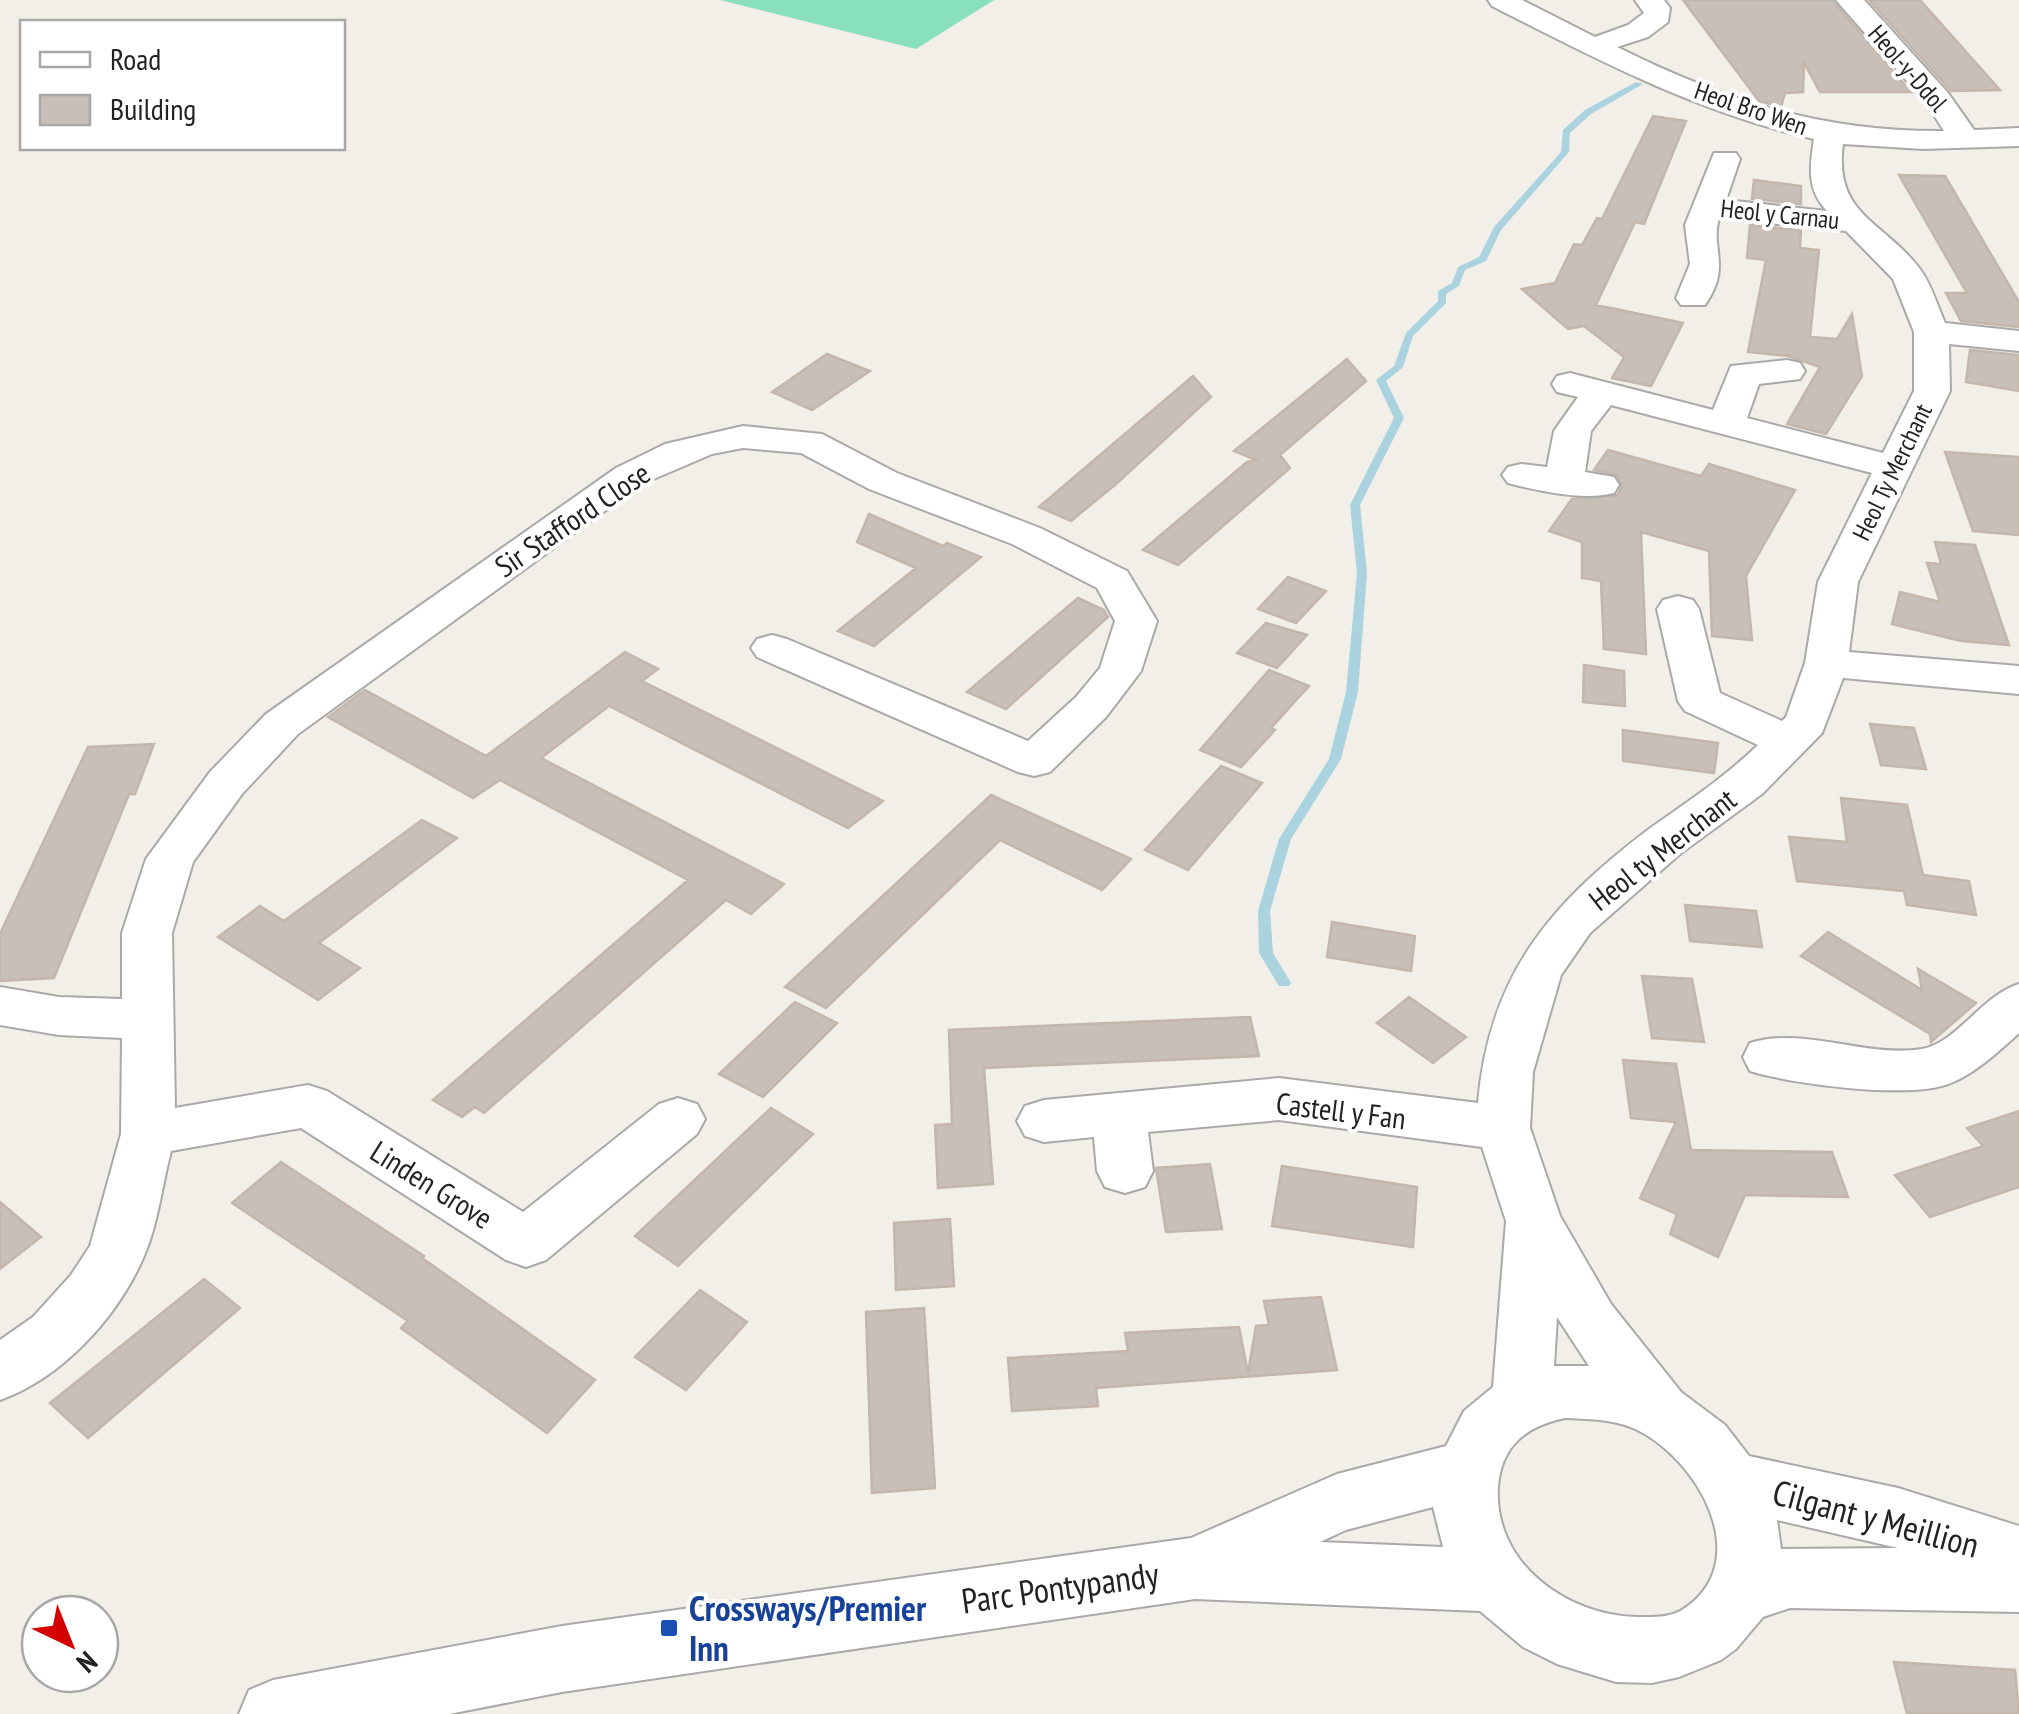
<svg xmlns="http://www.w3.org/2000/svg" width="2019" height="1714" font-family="'PT Sans Narrow',sans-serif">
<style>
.pitch{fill:#88e0be}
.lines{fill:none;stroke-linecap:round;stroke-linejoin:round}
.stream{fill:#aad3df;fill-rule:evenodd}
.building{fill:#c7bfb8;stroke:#c4b6ab;stroke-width:2.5}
.minor-casing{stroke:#a9a9a9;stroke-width:4}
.minor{fill:#fff;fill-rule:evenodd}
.transit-dot{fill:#1a4fb4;stroke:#fff;stroke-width:4}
.labels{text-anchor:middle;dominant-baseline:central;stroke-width:8;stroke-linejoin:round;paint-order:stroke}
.far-street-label{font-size:25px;fill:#222;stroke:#fff}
.street-label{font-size:30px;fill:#222;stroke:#fff}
.near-street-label{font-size:35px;fill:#222;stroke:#fff}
.near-transit-label{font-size:35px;font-weight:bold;fill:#164399;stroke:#fff;text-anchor:start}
</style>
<rect width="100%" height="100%" fill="#f2efe9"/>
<path class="pitch" d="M720,0h274l-78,49z"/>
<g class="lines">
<path class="stream" d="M1636,82l7,2 -52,30 -21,19 -1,19 -68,78 -15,31 -21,9 -6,16 -13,8v9l-33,33 -10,31 -17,14 18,37 -44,87 7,68 -9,119 -17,67 -50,80 -21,72 3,42 18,30 -2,3h-10l-20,-33 -1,-42 21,-72 50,-80 17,-67 11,-119 -7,-68 44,-87 -18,-38 18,-14 12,-33 32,-32v-10l14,-8 6,-16 21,-10 15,-30 67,-75 2,-22 22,-20z"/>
</g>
<path class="building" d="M1683,0h149l79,92h-91l-16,-29 -1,29 -18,1 -4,14 -22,-6z
M1869,0h51l80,90 -49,1z
M1653,116l33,5 -42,103 -9,-2 -39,83 87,18 -32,63 -39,-8 12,-21 -40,-31 -16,3 -46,-40 33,-6 19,-39 8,1 15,-27 5,1z
M1899,175l46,1 74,126v25l-58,-6 -15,-28h21z
M1754,180l47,6v18l-49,-5z
M1750,225l51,5 -1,18 19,2 -9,87 27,2 15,-25 10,62 -36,58 -39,-10 33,-57 -32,-11 -40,-4 18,-92 -19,-2z
M1970,350l49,5v36l-53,-9z
M827,354l43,17 -58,39 -40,-18z
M1347,359l19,22 -86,74 10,13 -112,97 -35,-15 104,-88 9,-2 -22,-9z
M1193,376l18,21 -95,87 -45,37 -32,-14z
M1608,450l93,26 8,-12 86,26 -49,86 6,64 -40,-4 -3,-85 -68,-19 5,122 -42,-5 -3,-68 -19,-3v-36l-33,-11 23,-32 45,-4 5,-8 -5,-12 -23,-5z
M1945,452l74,5v78l-46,-4z
M869,514l74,32 4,-3 34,14 -107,89 -36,-15 78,-63 -59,-26z
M1935,542l40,3 34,100 -48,-4 -69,-17 8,-32 40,10 -13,-39 14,1z
M1288,577l38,14 -30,32 -38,-14z
M1078,598l26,12 4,7 -102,92 -39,-17z
M1266,623l41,12 -30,33 -40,-15z
M625,652l33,17 -16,12 241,120 -35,27 -239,-122 -68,52 243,126 -33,30 -25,-14 -242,213 -9,-6 -13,10 -29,-17 255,-220 -188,-100 -27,18 -145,-81 37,-27 121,66z
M1584,665l40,6 1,35 -42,-4z
M1269,670l40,16 -38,42 4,2 -34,37 -41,-17z
M1870,724l44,4 12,41 -45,-4z
M1623,730l95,13 -4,30 -91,-12z
M154,744l-19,50h-6l-75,184 -54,3v-47l88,-187z
M1221,766l41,17 -74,87 -43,-20z
M991,795l140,64 -29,31 -102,-50 -174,168 -41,-21z
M1841,798l66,7 16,70 46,6 7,34 -69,-10 -3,-14 -107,-10 -8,-44 58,5z
M422,820l35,18 -138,105 41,25 -42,32 -100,-63 42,-31 24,15z
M1685,905l71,6 6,36 -72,-6z
M1332,922l83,14 -4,35 -84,-14z
M1828,932l94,58 -4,-21 58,34 -45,39 -1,-8 -129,-78z
M1642,976l50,3 12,63 -52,-4z
M1409,997l57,40 -33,26 -56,-40z
M795,1002l42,21 -74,74 -44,-23z
M1250,1017l9,39 -275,12 9,116 -55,4 -3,-63 17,-1 -3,-94z
M1623,1060l53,4 15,86 141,2 16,45 -103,-2 -27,62 -48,-23 7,-20 -37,-16 36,-76 -45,-4z
M771,1108l42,26 -135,132 -43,-30z
M2019,1111v76l-89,30 -35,-42 88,-29 -16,-18z
M281,1162l143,94 -2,2 173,122 -48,53 -146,-105 7,-7 -176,-118z
M1210,1164l12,65 -56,3 -10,-64z
M1282,1166l135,21 -4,60 -141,-21z
M0,1202l41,35 -41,32z
M950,1219l4,67 -58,4 -2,-67z
M204,1279l36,29 -152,130 -38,-35z
M700,1290l47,32 -61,68 -51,-33z
M1321,1297l16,73 -241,18 2,18 -86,5 -4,-53 120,-7 -3,-18 114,-6 9,46 8,-47 13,-1 -5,-24z
M924,1308l11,180 -63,5 -6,-181z
M1894,1662l121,8 4,44h-112z"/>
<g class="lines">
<g class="minor-casing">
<path id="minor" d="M1488,0h34l73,37 33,-12 16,-12 -9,-13h29l6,8 -2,14 -20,15 -31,10c109,54 205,85 327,84l-17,-27 -91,-104h28l84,93 26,37 45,-2v18l-96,3 -80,-5c-10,73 43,77 79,128 10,15 16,35 23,51l74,8v20l-70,-7 1,47 -92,191 -9,70 170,14v28l-176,-16 -21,55 -60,61 -82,60 -90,79 -29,42 -28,97 -3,56 30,88 51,88 70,88 44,33 24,31 149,32 121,38v86l-229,-4 -27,9 -27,32 -15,11 -42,17 -27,6 -36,-1 -59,-18 -34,-17 -43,-36 -285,-12 -633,93 -113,22h-210l10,-24 24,-10 289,-54 629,-88 146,-64 109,-28 18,-35 29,-24 13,-166 -24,-74 -203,-27 -131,12 5,39 -8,16 -20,6 -20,-6 -8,-16 -3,-34 -50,5 -19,-6 -8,-15 8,-15 19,-6 235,-22 199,25c11,-128 72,-199 171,-274 38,-27 75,-51 109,-84l-73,-34 -7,-10 -21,-92 6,-9 15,-4 15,4 6,9 21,84 62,28 4,-4 19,-54 13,-81 54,-109 -261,-68 -20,26 -6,41 29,5 5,8 -5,8c-31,8 -76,-2 -106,-10l-6,-8 6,-8 13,-3 26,3 7,-36 24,-34 -21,-5 -5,-8 5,-8 13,-3 143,37 18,-44 56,-6 13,3 5,8 -5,8 -41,5 -12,34 136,35 31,-62v-59l-21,-53 -47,-48 -127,-13c-9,32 13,48 -14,87h-24l-5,-7 14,-34 -5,-39 29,-72h22l4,6 -14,41 101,11c-21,-22 -17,-45 -13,-72 -115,-26 -218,-80 -322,-133zM1557,1317l32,49h-35zM1565,1418c22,1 47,1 68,10 64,28 125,134 49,182 -13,8 -30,7 -45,7 -70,-1 -144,-54 -139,-130 3,-41 28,-61 67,-69zM1433,1507l10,40 -123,-5 26,-12zM1777,1520l121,28h1l-118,1z
M743,426l79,8 75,39 143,55 87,43 30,50 -16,50 -35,46 -56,55 -16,4 -16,-4 -261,-115 -6,-9 6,-9 15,-4 15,4 241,102 48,-44 24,-29 15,-47 -18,-33 -85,-44 -143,-55 -68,-36 -58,-5 -31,6 -70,30 -344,250 -56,60 -49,68 -21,71 3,175 133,-23 19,6 196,121 136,-108 19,-6 19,6 8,15 -8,15 -151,126 -20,7 -20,-7 -205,-132 -130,23c-9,34 -13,73 -27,105 -26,61 -82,122 -144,144v-60l33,-23 38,-42 19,-29 31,-112 1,-96 -63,-3 -59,-10v-38l59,10 63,2v-66l24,-74 64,-87 56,-58 350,-246 49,-24z
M2019,984v49c-21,19 -42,39 -68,50 -39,17 -160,1 -201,-12l-7,-14 7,-14c54,-17 116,15 172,6 35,-6 60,-54 97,-65z"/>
</g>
<use href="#minor" class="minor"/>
</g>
<rect class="transit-dot" x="659" y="1618" width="20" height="20" rx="5"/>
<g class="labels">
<g class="far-street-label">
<text transform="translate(1908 68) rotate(49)">Heol-y-Ddol</text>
<text transform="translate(1751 108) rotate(19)">Heol Bro Wen</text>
<text transform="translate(1780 214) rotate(6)">Heol y Carnau</text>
<text transform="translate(1892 472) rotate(-64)">Heol Ty Merchant</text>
</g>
<g class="street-label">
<text transform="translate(572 519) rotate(-34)">Sir Stafford Close</text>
<text transform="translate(1662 849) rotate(-38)">Heol ty Merchant</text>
<text transform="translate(1341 1110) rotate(7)">Castell y Fan</text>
<text transform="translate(432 1184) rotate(32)">Linden Grove</text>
</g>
<g class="near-street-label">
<text transform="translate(1876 1518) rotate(15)">Cilgant y Meillion</text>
<text transform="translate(1060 1587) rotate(-8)">Parc Pontypandy</text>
</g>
<g class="near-transit-label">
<text x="689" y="1608">Crossways/Premier<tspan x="689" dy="40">Inn</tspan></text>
</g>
</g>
<rect x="20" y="20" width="325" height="130" fill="#ffffff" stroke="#a7a7a7" stroke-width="2.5"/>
<rect x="40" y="52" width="50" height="15" fill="#ffffff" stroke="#a7a7a7" stroke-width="2.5"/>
<text x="110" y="70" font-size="30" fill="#222222">Road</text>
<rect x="40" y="95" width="50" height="30" fill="#c7bfb8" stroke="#a7a7a7" stroke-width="2.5"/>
<text x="110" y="120" font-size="30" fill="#222222">Building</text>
<g transform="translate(70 1644) rotate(137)"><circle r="48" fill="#ffffff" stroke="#a7a7a7" stroke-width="2.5"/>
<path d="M0-8L18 38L0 25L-18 38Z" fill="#d40000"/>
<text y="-15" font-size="28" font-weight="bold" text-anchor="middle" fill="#222222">N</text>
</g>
</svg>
